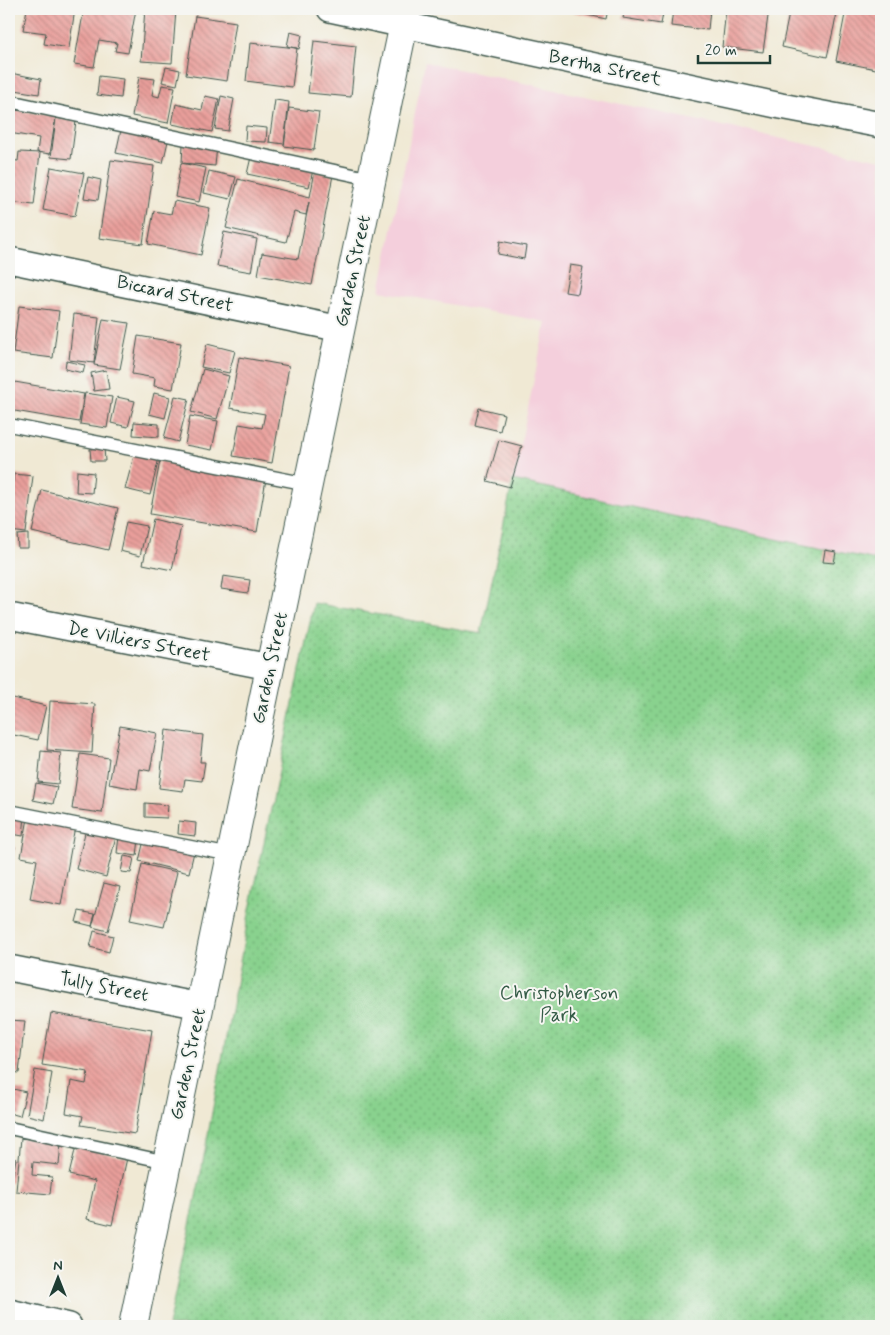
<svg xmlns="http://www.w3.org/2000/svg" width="890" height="1335" font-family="Mynerve,sans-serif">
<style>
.built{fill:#f4cfdc}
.green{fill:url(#green-dots);stroke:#548861}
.building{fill:url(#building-back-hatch)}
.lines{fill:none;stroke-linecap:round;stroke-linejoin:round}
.lane-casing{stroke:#3e574c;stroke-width:15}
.street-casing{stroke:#3e574c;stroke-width:28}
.secondary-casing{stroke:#3e574c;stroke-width:30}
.lane{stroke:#fff;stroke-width:12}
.street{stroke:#fff;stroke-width:25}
.secondary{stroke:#fff;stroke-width:28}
.labels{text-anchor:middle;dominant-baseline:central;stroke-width:4;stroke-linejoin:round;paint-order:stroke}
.street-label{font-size:19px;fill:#1f3d34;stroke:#f6f6f2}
.park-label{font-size:19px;fill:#345b46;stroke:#f6f6f2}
</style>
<defs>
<pattern id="green-dots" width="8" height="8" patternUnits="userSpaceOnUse" patternTransform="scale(1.25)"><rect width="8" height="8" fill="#89d28e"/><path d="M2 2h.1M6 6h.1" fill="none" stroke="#6fac75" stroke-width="1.8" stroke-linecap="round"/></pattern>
<pattern id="building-back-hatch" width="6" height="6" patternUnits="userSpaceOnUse" patternTransform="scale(1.25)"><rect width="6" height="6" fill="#ea9f9b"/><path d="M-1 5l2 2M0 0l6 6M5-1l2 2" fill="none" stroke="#bd837f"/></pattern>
</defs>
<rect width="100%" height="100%" fill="#f6f6f2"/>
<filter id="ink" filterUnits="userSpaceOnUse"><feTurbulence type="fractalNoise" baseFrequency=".02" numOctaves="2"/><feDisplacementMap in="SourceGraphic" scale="10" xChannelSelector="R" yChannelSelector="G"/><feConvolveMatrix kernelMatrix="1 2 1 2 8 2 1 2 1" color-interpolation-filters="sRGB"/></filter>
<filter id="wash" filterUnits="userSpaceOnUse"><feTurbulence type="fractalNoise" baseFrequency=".0096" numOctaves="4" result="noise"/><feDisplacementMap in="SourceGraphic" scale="20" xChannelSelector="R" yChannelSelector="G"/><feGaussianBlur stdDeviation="1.12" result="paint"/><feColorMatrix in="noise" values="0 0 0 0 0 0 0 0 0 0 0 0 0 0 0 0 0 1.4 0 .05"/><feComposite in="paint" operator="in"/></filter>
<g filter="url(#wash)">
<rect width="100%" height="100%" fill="#f0e9d4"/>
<path class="built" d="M425,62l456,98v401l-115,-24 -253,-57 33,-158 -166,-31z"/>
<path class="green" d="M513,480l253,57 115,24v765h-713l31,-143 48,-259 67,-321 167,30z"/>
<g id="blocks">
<path class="building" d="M27,9h48l-6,39 -25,-4 2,-11 -23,-3z
M84,9h52l-8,44 -13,-2 2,-8 -18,-3 -5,27 -20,-3z
M145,9l31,1 -4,53 -31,-2z
M560,9h48l-2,10z
M625,9h39l-3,15 -38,-6z
M673,9h37l-2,21 -37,-4z
M726,9h43l-6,43 -41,-5z
M790,9h48l-11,48 -45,-10z
M846,9h35v61l-45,-9z
M195,16l41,6 -9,59 -41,-6z
M290,32l12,3 -3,14 -12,-3z
M314,41l42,5 -5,51 -43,-4z
M250,43l47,5 -5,39 -46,-6z
M166,67l14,3 -3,15 -15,-3z
M10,73l31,6 -2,15 -30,-5z
M99,76l24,3 -2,19 -24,-3z
M139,77l16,2 -3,16 7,2 3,-12 13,2 -7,36 -36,-7z
M205,96l14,3 -7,33 -40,-8 4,-20 26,6z
M221,96l13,3 -6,32 -13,-2z
M275,100l14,2 -5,42 -15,-2z
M289,108l30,4 -5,38 -30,-4z
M9,109l47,7 -6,38 -13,-2 2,-14 -30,-5z
M56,118l20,3 -5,38 -20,-2z
M246,126l21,2 -1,14 -21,-1z
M121,130l47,11 -5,22 -47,-10z
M183,144l34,2 -2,20 -33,-3z
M19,152l21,1 -6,52 -25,-3v-42l9,1z
M251,157l62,13 -4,17 -62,-13z
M111,160l43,6 -11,78 -44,-6z
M181,163l25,5 -7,34 -24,-5z
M51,167l33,6 -9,43 -32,-6z
M209,171l27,6 -6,22 -26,-6z
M315,171l18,4 -21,110 -54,-10 4,-22 36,6 11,-57 -3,13 -12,-3 -8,30 -60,-14 12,-49 72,18z
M88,177l13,3 -3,20 -14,-2z
M174,201l36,7 -9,47 -53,-11 6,-33 17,3z
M224,232l33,7 -6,33 -34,-6z
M500,241l26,5 -2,13 -26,-5z
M570,265l13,2 -5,27 -13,-2z
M19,306l40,5 -6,47 -40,-5z
M74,314l25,3 -5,46 -25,-3z
M103,319l26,4 -9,46 -26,-4z
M138,336l43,7 -8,46 -19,-3 1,-8 -23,-4z
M207,344l28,7 -6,22 -28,-6z
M239,357l50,9 -17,97 -39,-7 6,-32 23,4 3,-14 -35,-6z
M66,361l19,4 -2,8 -18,-4z
M203,369l26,7 -12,43 -26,-7z
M106,370l3,19 -15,2 -3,-18z
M9,381l75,13 -5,28 -70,-12z
M85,393l27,4 -5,31 -27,-4z
M154,393l16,4 -5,21 -16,-4z
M175,396l14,3 -11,43 -14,-4z
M117,397l18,4 -7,26 -17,-4z
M479,408l25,6 -4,17 -25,-6z
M190,416l28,5 -6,29 -27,-5z
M134,422l25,2v13l-26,-2z
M499,440l23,6 -12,41 -23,-6z
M104,448l1,13h-14l-1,-12z
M135,452l24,6 -9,37 -25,-6z
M160,461l106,18 -9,53 -107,-18z
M77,471l17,2 -2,20 -16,-1z
M14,474l19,2 -7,57 -17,-2v-44h3z
M42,490l76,18 -10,42 -76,-18z
M153,519l28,7 -9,44 -29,-6z
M126,522l21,4 -7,30 -20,-5z
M28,534v14h-10l-1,-13z
M825,550l11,2 -2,11 -11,-1z
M223,576l27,4 -2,13 -27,-4z
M9,697l37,9 -8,34 -29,-6z
M50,701l45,3 -3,49 -45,-3z
M120,726l37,7 -7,38 -10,-2 -3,20 -28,-5z
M166,730l37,5 -3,27h5l-3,19 -17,-2 -2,12 -24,-3z
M41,751l20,2 -3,31 -20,-2z
M80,754l29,4 -7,55 -30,-4z
M36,783l21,4 -4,17 -20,-4z
M145,803l23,2 -1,13 -22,-1z
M14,814l11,2 -2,20 -11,-2z
M28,818l47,8 -14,79 -31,-6 7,-39 -16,-3z
M179,821l17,2 -1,13 -17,-2z
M86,829l30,8 -10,40 -30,-8z
M119,836l20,3 -2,17 -20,-3z
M144,840l50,12 -5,21 -50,-12z
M9,845l6,2 -5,23 -1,-1z
M124,856l10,2 -3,15 -10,-1z
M142,864l35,8 -13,55 -34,-7z
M104,883l16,4 -12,44 -16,-4z
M79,911l16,3 -3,12 -16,-4z
M94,931l19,5 -4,16 -19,-5z
M51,1013l101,17 -17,104 -54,-9 2,-9 -17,-3 5,-32 15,3 2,-12 -46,-7z
M9,1020l16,1 -6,52 -10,-1z
M35,1070l17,3 -8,46 -17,-4z
M9,1088l17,4 -6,24 -11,-3z
M21,1138l40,5 -2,22 -26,-3 -1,13 20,2 -2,17 -34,-3z
M76,1146l51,12 -15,67 -25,-6 8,-38 -26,-6z
M9,1158l7,1 -5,24h-2z"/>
</g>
</g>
<g filter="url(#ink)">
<use href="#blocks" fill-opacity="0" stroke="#3e574c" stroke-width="1"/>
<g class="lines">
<g class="lane-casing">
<path id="lane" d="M9,101l363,78
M9,425l299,59
M9,811l222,44
M9,1128l158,34"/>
</g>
<g class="street-casing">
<path id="street" d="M330,9l451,97 100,19
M9,260l332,69
M9,616l261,51
M9,968l191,38
M9,1312l60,14"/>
</g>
<g class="secondary-casing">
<path id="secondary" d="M133,1326l274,-1317"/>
</g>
<use href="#lane" class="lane"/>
<use href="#street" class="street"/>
<use href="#secondary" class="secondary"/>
</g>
</g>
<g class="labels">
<g class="street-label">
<text transform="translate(605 68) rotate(12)">Bertha Street</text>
<text transform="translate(353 271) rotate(-78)">Garden Street</text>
<text transform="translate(175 294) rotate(12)">Biccard Street</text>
<text transform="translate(139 642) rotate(11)">De Villiers Street</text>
<text transform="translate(270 668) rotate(-78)">Garden Street</text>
<text transform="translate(104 987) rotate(11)">Tully Street</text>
<text transform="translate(188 1064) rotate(-78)">Garden Street</text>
</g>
<g class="park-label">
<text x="559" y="993">Christopherson<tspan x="559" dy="22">Park</tspan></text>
</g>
</g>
<rect width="890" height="1335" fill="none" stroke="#f6f6f2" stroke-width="30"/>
<g transform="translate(58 1278)" stroke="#f6f6f2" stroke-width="4" paint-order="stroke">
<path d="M0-4L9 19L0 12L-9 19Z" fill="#1f3d34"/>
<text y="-8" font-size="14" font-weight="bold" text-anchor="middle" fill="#1f3d34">N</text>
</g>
<path d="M698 55v8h72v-8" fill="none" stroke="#1f3d34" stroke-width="2.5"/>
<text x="705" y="55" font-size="15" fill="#1f3d34" stroke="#f6f6f2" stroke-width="4" paint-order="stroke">20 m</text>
</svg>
